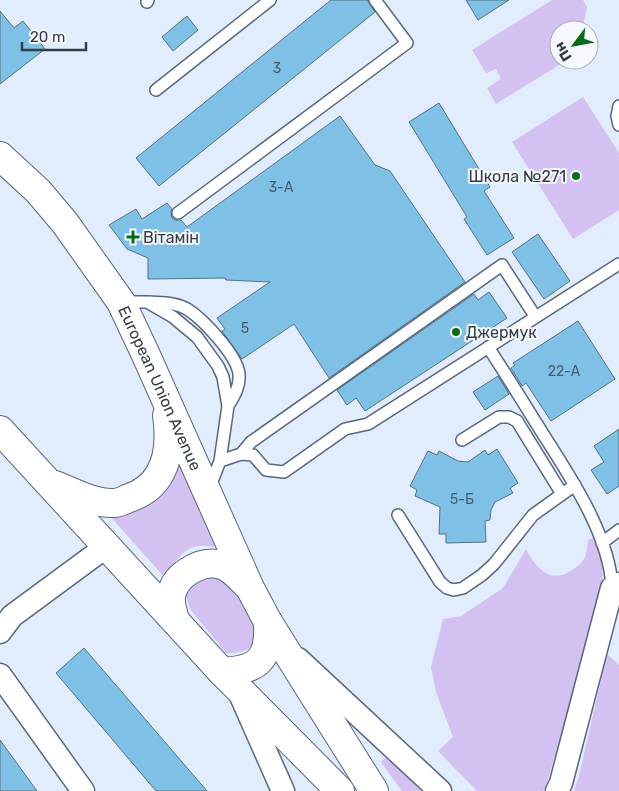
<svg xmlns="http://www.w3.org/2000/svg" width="619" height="791" font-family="Rubik,sans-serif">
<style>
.green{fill:#d3c1f2}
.building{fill:#7fc1e6;stroke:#557182}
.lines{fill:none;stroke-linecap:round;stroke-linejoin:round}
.service-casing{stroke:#57677e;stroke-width:14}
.minor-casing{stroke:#57677e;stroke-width:25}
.secondary-casing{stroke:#57677e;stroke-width:30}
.service{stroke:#fff;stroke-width:11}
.minor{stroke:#fff;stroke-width:22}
.secondary{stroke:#fff;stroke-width:28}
.poi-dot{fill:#076b17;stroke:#f5f9fe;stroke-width:2}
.labels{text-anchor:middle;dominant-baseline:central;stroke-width:4;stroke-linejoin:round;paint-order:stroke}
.number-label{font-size:14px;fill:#475d6e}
.poi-label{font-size:16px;fill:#343c46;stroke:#f5f9fe;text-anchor:start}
.street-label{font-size:16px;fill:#343c46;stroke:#f5f9fe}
</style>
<rect width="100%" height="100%" fill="#e1ecfc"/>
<path class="green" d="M552,0h31l4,7 -5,23h-23v30h8l-71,44 -9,-16 14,-9 -5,-10 -10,4 -14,-23z
M583,97l36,56v57l-46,29 -61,-97z
M178,461l41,87c-6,-1 -14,-3 -20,-2 -17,1 -27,20 -33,33l-58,-65z
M593,538c11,22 10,33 9,56l-56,192 -3,5h-66l-39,-40 15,-14 -17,-45 -5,-25 12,-48 18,-3 42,-28 23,-39c8,16 23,35 43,23 5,-3 11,-7 15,-13 3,-5 3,-14 4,-19z
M202,573l33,8c6,13 18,30 21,43 5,23 -11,30 -30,29l-36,-44 -5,-16z
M607,654l12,11v126h-45l5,-15z
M387,756l34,35h-19l-21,-29z"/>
<path class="building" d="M331,0h36l8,12 -216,174 -23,-28z
M466,0h43l-31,20z
M0,11l14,17 9,-7 22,28 -45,35z
M187,16l11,14 -25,21 -11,-14z
M439,103l51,84 -6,4 30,47 -27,17 -23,-36 3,-2 -58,-95z
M340,116l35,49 15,6 75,111 -136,96 -35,-54 -52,35 -20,-28 3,-2 -8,-11 53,-36 -44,-2 -1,-2 -77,1v-21l-21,-9 -18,-24 27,-16 6,10 25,-16 5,6 -1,4 1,5 3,2h6l6,7z
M538,234l32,47 -26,18 -32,-47z
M489,292l18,26 -142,93 -9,-13 -9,7 -10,-15 137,-96 4,6z
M578,321l37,58 -64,42 -25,-38 -4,3 -11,-18 4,-3 -2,-2z
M498,376l11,18 -24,16 -12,-18z
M619,429v57l-12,8 -16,-24 13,-8 -10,-16z
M497,449l21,34 -8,5 3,5 -18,9 -4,8 -1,10 -5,1 1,21 -40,1v-9h-7l1,-27 -25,-11 2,-6 -7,-4 18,-35 9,4 2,-4 19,10 10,1 17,-12 3,5z
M84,648l123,143h-51l-100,-118z
M0,740l37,51h-37z"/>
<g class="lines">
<g class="service-casing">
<path id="service" d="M147,2l1,-2
M156,90l114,-90
M619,106l-2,10 2,9
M178,213l229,-170 -32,-43
M122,302h25l26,15 24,20 21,29 5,11 5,29 -8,55 -11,28
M149,302c13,1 26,0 38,7 16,10 50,46 52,65 1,13 -5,22 -11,32
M488,347c19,29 37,58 55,87 28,44 67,102 69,154
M462,440l37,-23h10l8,4 45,73
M241,454l10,-12 251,-177 33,51
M220,461l21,-7 12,1 13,15 18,2 61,-43 23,-5 251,-160
M398,515l42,67 7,6 7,2 9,-2 19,-13 12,-11 39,-49 42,-30
M602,543l17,-13"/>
</g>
<g class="minor-casing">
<path id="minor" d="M0,632l12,-16 95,-70
M298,659l142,132
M0,675l83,116
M241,696l42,95
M557,791l4,-8 7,-27 44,-168 7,-4"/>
</g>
<g class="secondary-casing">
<g id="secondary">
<path id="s1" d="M0,156l38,35 27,32 56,79 24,51 105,235 18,34 106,169"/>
<path d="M0,430l222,242 118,119"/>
<path d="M55,485c18,7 39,19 59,18 5,0 10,-3 15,-5 37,-12 43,-48 38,-83"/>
<path d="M175,620c-2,-8 -5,-15 -4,-23 2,-21 28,-36 47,-33 12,2 21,13 29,21"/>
<path d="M222,672c37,-2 48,-13 46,-50"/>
</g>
</g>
<use href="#service" class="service"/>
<use href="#minor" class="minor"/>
<use href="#secondary" class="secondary"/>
</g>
<g class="poi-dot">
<circle cx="576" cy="176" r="5"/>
<path d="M130.5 229.5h5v5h5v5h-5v5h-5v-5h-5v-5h5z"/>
<circle cx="456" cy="332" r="5"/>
</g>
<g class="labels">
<g class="number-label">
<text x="277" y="68">3</text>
<text x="281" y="187">3-А</text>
<text x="245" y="328">5</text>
<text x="564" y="371">22-А</text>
<text x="462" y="499">5-Б</text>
</g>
<g class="poi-label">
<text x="566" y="176" text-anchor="end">Школа №271</text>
<text x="143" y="237">Вітамін</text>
<text x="466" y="332">Джермук</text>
</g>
<g class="street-label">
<text stroke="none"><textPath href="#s1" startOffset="285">European Union Avenue</textPath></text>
</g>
</g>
<g transform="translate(574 45) rotate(238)"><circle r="24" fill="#f5f9fe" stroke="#a8adb4"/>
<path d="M0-4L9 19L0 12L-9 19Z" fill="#076b17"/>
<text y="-8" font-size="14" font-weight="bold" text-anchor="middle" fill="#343c46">Пн</text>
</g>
<path d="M22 42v8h64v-8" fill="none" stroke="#343c46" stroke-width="2.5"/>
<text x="30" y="42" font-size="15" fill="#343c46" stroke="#f5f9fe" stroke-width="4" paint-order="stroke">20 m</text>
</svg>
